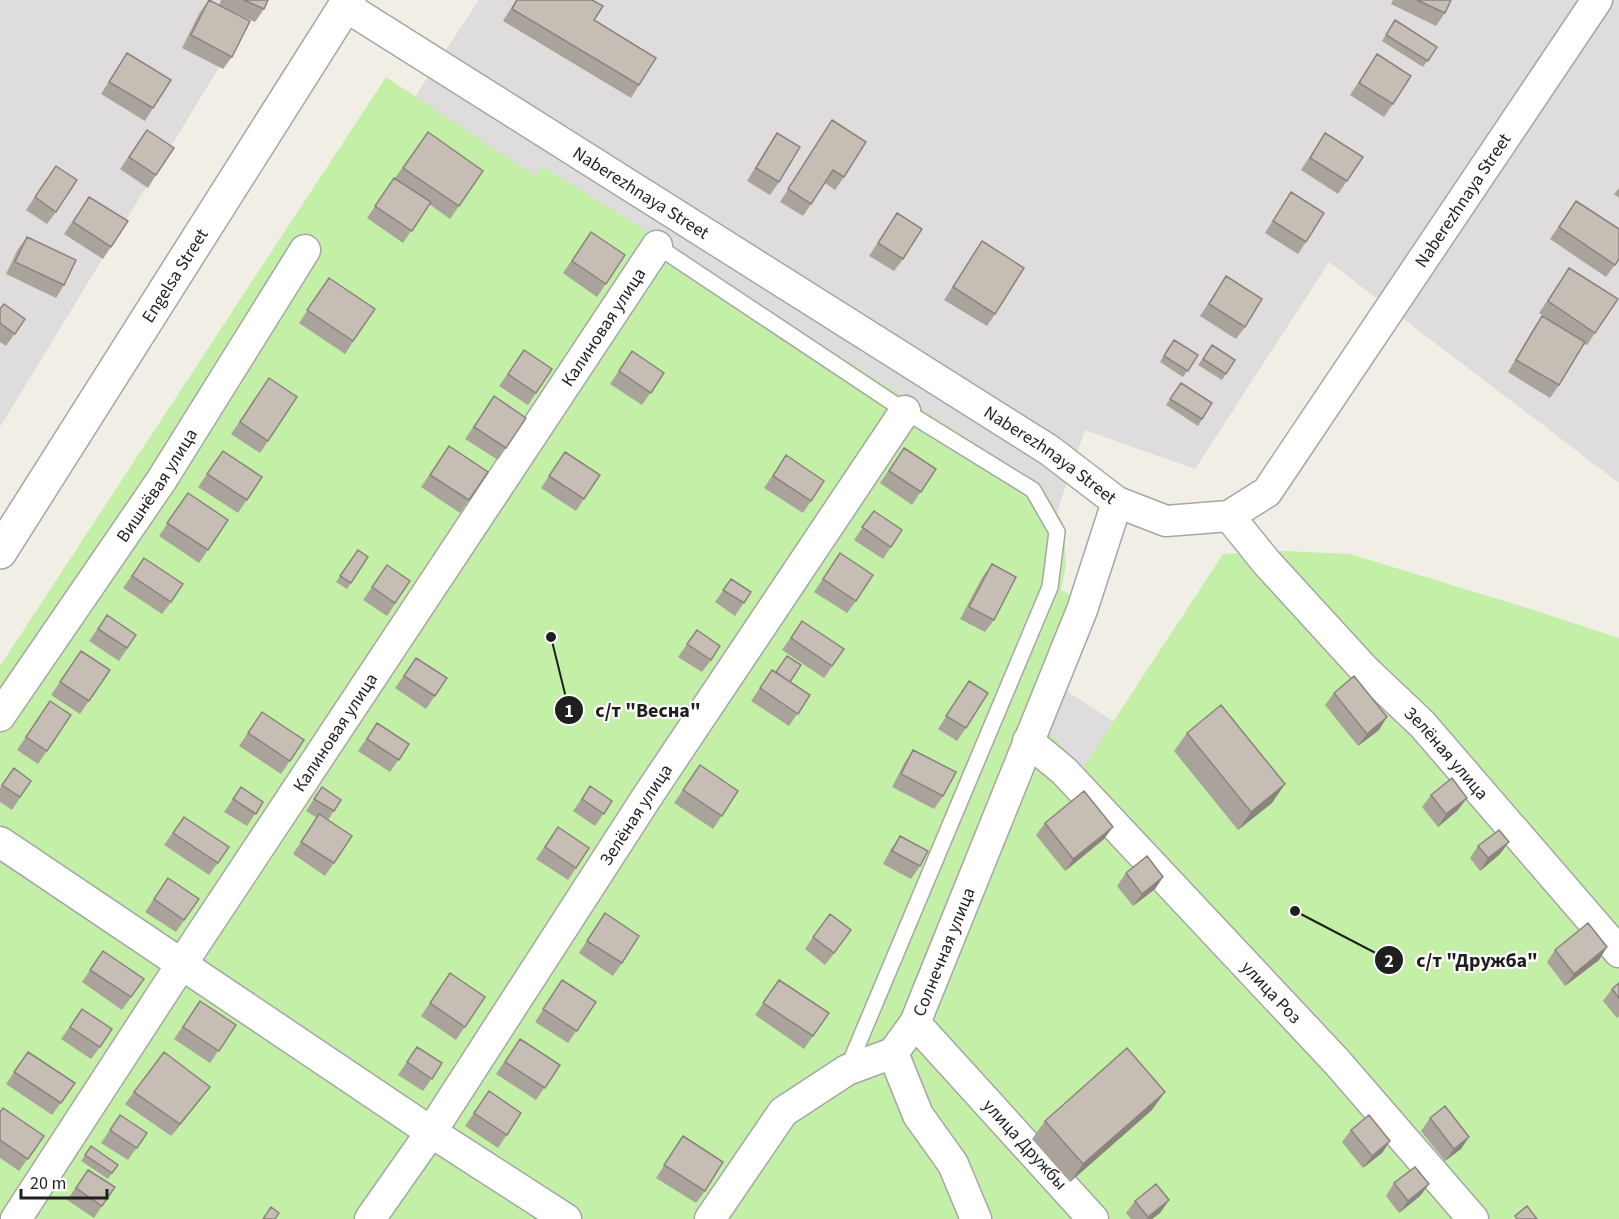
<svg xmlns="http://www.w3.org/2000/svg" width="1619" height="1219" font-family="'Source Sans 3',sans-serif">
<style>
.residential{fill:#dedcdc}
.grass{fill:#c3efa7}
.lines{fill:none;stroke-linecap:round;stroke-linejoin:round}
.service-casing{stroke:#a6a6a6;stroke-width:18}
.minor-casing{stroke:#a6a6a6;stroke-width:33}
.tertiary-casing{stroke:#a6a6a6;stroke-width:36}
.service{stroke:#fff;stroke-width:15}
.minor{stroke:#fff;stroke-width:30}
.tertiary{stroke:#fff;stroke-width:33}
.wall{fill:#aaa39b}
.shaded-wall{fill:#8b847e}
.building{fill:#c6bdb4;stroke:#8b847e;stroke-width:1.5}
.labels{text-anchor:middle;dominant-baseline:central;stroke-width:4.5;stroke-linejoin:round;paint-order:stroke}
.street-label{font-size:18px;fill:#1f1f1f;stroke:#fff}
.leader{fill:none;stroke:#1f1f1f;stroke-width:2}
.callout-dot{fill:#1f1f1f;stroke:#fff;stroke-width:2}
.mark-label{font-size:18px;text-anchor:middle;font-weight:bold;fill:#fff}
.callout-label{font-size:20px;text-anchor:middle;font-weight:bold;fill:#1f1f1f;stroke:#fff;stroke-width:4.5;stroke-linejoin:round;paint-order:stroke}
</style>
<rect width="100%" height="100%" fill="#f1eee5"/>
<path class="residential" d="M0,0h260l-260,427z
M479,0h1140v483l-290,-221 -134,207 -110,-39 -76,223 180,118 430,448h-1619v-472l314,-497z"/>
<path class="grass" d="M386,77l149,99 7,-10 111,69 390,252 20,36 3,42 -5,25 33,17 -46,124 35,37 140,-214 61,-3 66,3 174,53 95,31v581h-1619v-553z"/>
<g class="lines">
<g class="service-casing">
<path id="service" d="M657,246l248,165 128,79 24,42 -7,55 -203,483"/>
</g>
<g class="minor-casing">
<g id="minor">
<path id="s1" d="M345,6l704,444 68,52 49,19 63,-5 38,-24 330,-492"/>
<path id="s2" d="M1229,516l38,47 97,106 58,55 197,228"/>
<path id="s3" d="M0,716l161,-235 144,-231"/>
<path id="s4" d="M1028,741l36,30 273,291 136,157"/>
<path d="M0,842l431,290 135,87"/>
<path id="s5" d="M915,1023l178,196"/>
<path d="M893,1053l25,62 35,49 23,55"/>
<path id="s6" d="M16,1219l165,-254 476,-719"/>
<path id="s7" d="M370,1219l61,-87 216,-335 258,-386"/>
<path id="s8" d="M710,1219l73,-107 64,-42 46,-17 22,-30 167,-413 35,-108"/>
</g>
</g>
<g class="tertiary-casing">
<g id="tertiary">
<path id="s9" d="M0,552l349,-552"/>
</g>
</g>
<use href="#service" class="service"/>
<use href="#minor" class="minor"/>
<use href="#tertiary" class="tertiary"/>
</g>
<path class="wall" d="M209,0l23,57 -9,12 -41,-21 18,-36z
M221,0h47l-4,9 -9,13 -36,-17z
M516,0h76l2,20 45,65 -8,13 -128,-77z
M1393,0h58l-6,13 -9,13 -45,-22z
M1395,20l42,27 -14,20 -41,-26z
M127,53l26,55 -8,13 -44,-27z
M1377,54l16,50 -9,13 -34,-22z
M832,120l12,57 -9,13 -10,-7 -22,33 -23,-14z
M147,130l9,45 -8,13 -28,-19z
M428,132l55,39 -33,48 -21,-15 -26,39 -36,-25 27,-40h1z
M777,133l2,49 -9,13 -23,-14 21,-35z
M1325,133l22,48 -9,13 -37,-24z
M47,178l9,34 -9,12 -21,-14z
M1619,188v10l-5,-4z
M1291,192l15,50 -8,12 -33,-21z
M89,197l22,50 -8,12 -39,-25z
M1576,201l43,58 -13,18 -56,-38z
M897,213l6,46 -9,12 -25,-15z
M591,232l34,23 -28,42 -34,-24z
M27,237l37,48 -8,13 -50,-24 12,-25z
M982,241l13,73 -8,12 -43,-26z
M1569,268l49,31 -31,46 -3,-1 -25,41 -9,13 -42,-26 25,-43 9,-13 12,7 -15,-10z
M1226,276l19,51 -9,12 -36,-23z
M329,278l46,31 -30,45 -46,-31z
M0,309l25,10 -19,27 -6,-4z
M1212,345l23,15 -13,20 -24,-15z
M1169,346l29,9 -15,22 -23,-15z
M524,350l28,19 -24,36 -29,-19z
M632,351l32,22 -22,32 -32,-21z
M269,378l28,19 -37,56 -29,-19z
M1181,383l31,20 -14,23 -32,-21z
M494,396l32,22 -28,42 -33,-21z
M449,446l39,26 -28,41 -39,-26z
M904,448l32,21 -24,36 -32,-22z
M223,451l39,26 -24,36 -40,-26z
M565,452l35,23 -24,36 -35,-23z
M786,455l25,46 -8,12 -39,-25z
M188,493l40,27 -29,43 -40,-27z
M874,511l17,36 -8,12 -29,-19z
M358,550l10,7 -21,32 -11,-7z
M840,553l16,48 -9,12 -33,-21z
M144,558l27,44 -9,12 -39,-26z
M992,564l2,56 -9,12 -25,-13 23,-43z
M387,565l23,16 -23,35 -24,-16z
M731,579l20,13 -16,24 -20,-14z
M107,615l29,20 -17,26 -30,-20z
M802,621l42,28 -20,29 -42,-28z
M697,630l14,30 -9,12 -24,-15z
M81,651l29,19 -30,44 -29,-19z
M416,658l31,20 -21,31 -31,-21z
M772,670l38,25 -21,31 -38,-25z
M969,681l-3,47 -9,13 -19,-12z
M1334,693l45,37 -21,16 -33,-41z
M50,701l-3,50 -9,13 -21,-14z
M262,712l42,28 -23,34 -42,-28z
M377,723l32,21 -19,28 -32,-21z
M1187,733l85,70 -34,27 -64,-79z
M913,750l30,46 -9,13 -42,-22 13,-25z
M700,765l38,26 -25,38 -39,-26z
M14,768l17,13 -19,29 -12,-8v-14z
M590,786l22,15 -17,25 -22,-15z
M241,787l22,15 -16,24 -23,-14z
M322,787l19,13 -13,20 24,16 -27,40 -32,-22 24,-36 -11,-7z
M1431,795l27,15 -20,17 -16,-20z
M184,817l45,30 -20,28 -45,-30z
M1045,823l59,16 -39,32 -29,-36z
M558,827l18,41 -8,12 -32,-21z
M900,836l20,30 -9,13 -28,-15 8,-15z
M1478,846l22,8 -20,17 -10,-13z
M1126,873l37,4 -8,12 -22,17 -16,-20z
M168,878l31,21 -23,33 -31,-20z
M605,913l17,50 -9,13 -34,-23z
M813,937l30,5 -18,23 -20,-16z
M1607,947l-8,13 -34,26 -18,-24 8,-12z
M103,951l41,28 -22,31 -40,-28z
M450,973l35,24 -29,43 -35,-24z
M562,980l34,22 -28,41 -33,-21z
M779,980l50,33 -25,36 -49,-34z
M1619,983v33l-2,2 -14,-17 9,-12z
M200,1001l36,24 -26,38 -36,-24z
M82,1009l18,38 -9,12 -30,-20z
M520,1039l40,26 -24,35 -40,-26z
M417,1047l25,16 -19,28 -25,-16z
M28,1052l47,31 -23,32 -46,-31z
M489,1091l32,22 -23,35 -33,-22z
M134,1092l67,7 -30,37 -46,-32z
M1152,1110l-82,72 -38,-43 13,-18z
M0,1112l44,24 -25,35 -19,-13z
M120,1115l27,18 -19,27 -27,-17z
M1430,1118l31,31 -16,12 -24,-30z
M1351,1130l39,11 -8,12 -19,15 -21,-26z
M683,1136l22,55 -9,12 -40,-25z
M91,1146l27,19 -10,14 -27,-18z
M88,1170l27,17 -21,31 -27,-18z
M1394,1183l35,1 -9,12 -21,17 -13,-17z
M1169,1200l-9,13 -8,6h-21l-5,-6 9,-12z"/>
<path class="shaded-wall" d="M1387,717l-8,13 -21,16 9,-12z
M1285,784l-13,19 -34,27 13,-18z
M1467,798l-9,12 -20,17 8,-13z
M1113,827l-9,12 -39,32 8,-12z
M1509,842l-9,12 -20,17 8,-13z
M1163,877l-8,12 -22,17 9,-12z
M1607,947l-8,13 -34,26 9,-12z
M210,1087l-9,12 -30,37 9,-12z
M1165,1092l-13,18 -82,72 13,-18z
M1469,1137l-8,12 -16,12 9,-12z
M1390,1141l-8,12 -19,15 9,-12z
M1429,1184l-9,12 -21,17 9,-12z
M1169,1200l-9,13 -8,6h-5z"/>
<path class="building" d="M209,0l41,21 -18,36 -41,-22z
M244,0h24l-4,9z
M517,0h75l11,6 -9,14 62,38 -17,27 -127,-76z
M1417,0h34l-6,13z
M1395,20l42,27 -9,14 -42,-26z
M127,53l44,27 -18,28 -44,-26z
M1377,54l34,22 -18,28 -34,-21z
M832,120l34,22 -22,35 -11,-7 -22,34 -23,-15z
M147,130l27,18 -18,27 -27,-18z
M428,132l55,39 -24,35 -56,-38z
M777,133l23,14 -21,35 -23,-14z
M1325,133l38,24 -16,24 -37,-23z
M56,166l21,14 -21,32 -21,-15z
M394,178l37,24 -19,29 -37,-25z
M1291,192l33,21 -18,29 -33,-21z
M89,197l39,24 -17,26 -38,-25z
M1576,201l43,28v30l-4,6 -56,-38z
M897,213l25,16 -19,30 -25,-16z
M591,232l34,23 -19,29 -34,-23z
M27,237l49,23 -12,25 -49,-23z
M982,241l42,27 -29,46 -42,-27z
M1569,268l49,31 -23,34 -47,-32z
M1226,276l36,23 -17,28 -36,-23z
M329,278l46,31 -22,32 -46,-31z
M4,304l21,15 -10,15 -15,-11v-14z
M1542,316l43,26 -26,43 -43,-25z
M1174,340l24,15 -10,16 -24,-15z
M1212,345l23,15 -9,14 -23,-15z
M524,350l28,19 -16,24 -28,-19z
M632,351l32,22 -13,20 -32,-22z
M269,378l28,19 -29,44 -28,-19z
M1181,383l31,20 -10,16 -32,-20z
M494,396l32,22 -20,30 -32,-21z
M449,446l39,26 -19,28 -39,-25z
M904,448l32,21 -15,23 -32,-21z
M223,451l39,26 -15,23 -40,-26z
M565,452l35,23 -16,24 -35,-23z
M786,455l38,26 -13,20 -38,-25z
M188,493l40,27 -20,30 -41,-27z
M874,511l28,19 -11,17 -29,-20z
M358,550l10,7 -17,26 -11,-7z
M840,553l33,22 -17,26 -33,-22z
M144,558l39,26 -12,18 -39,-26z
M992,564l24,13 -22,43 -25,-13z
M387,565l23,16 -15,22 -23,-16z
M731,579l20,13 -7,11 -21,-13z
M107,615l29,20 -9,13 -29,-19z
M802,621l42,28 -12,17 -41,-28z
M697,630l23,16 -9,14 -24,-16z
M81,651l29,19 -21,31 -29,-19z
M787,656l14,9 -11,17 -14,-10z
M416,658l31,20 -12,18 -31,-20z
M772,670l38,25 -12,19 -38,-26z
M1354,676l33,41 -20,17 -33,-41z
M969,681l19,12 -22,35 -20,-12z
M50,701l21,14 -24,36 -21,-14z
M1221,705l64,79 -34,28 -64,-79z
M262,712l42,28 -14,21 -42,-28z
M377,723l32,21 -10,16 -32,-21z
M913,750l43,22 -13,24 -42,-22z
M700,765l38,26 -16,25 -39,-26z
M14,768l17,13 -11,16 -18,-12z
M1452,778l15,20 -21,16 -15,-19z
M590,786l22,15 -8,13 -22,-15z
M241,787l22,15 -7,12 -23,-15z
M322,787l19,13 -7,11 -20,-12z
M1084,791l29,36 -40,32 -28,-36z
M319,814l33,22 -18,27 -33,-21z
M184,817l45,30 -11,16 -45,-30z
M558,827l31,21 -13,20 -31,-21z
M1499,830l10,12 -21,16 -10,-12z
M900,836l28,15 -8,15 -28,-15z
M1147,856l16,21 -21,17 -16,-21z
M168,878l31,21 -15,21 -30,-21z
M605,913l34,23 -17,27 -35,-22z
M830,914l21,16 -17,23 -21,-16z
M1588,923l19,24 -33,27 -19,-24z
M103,951l41,28 -13,18 -41,-27z
M450,973l35,24 -20,30 -35,-24z
M562,980l34,22 -19,29 -34,-22z
M779,980l50,33 -16,23 -50,-33z
M1619,983v15l-7,-9z
M200,1001l36,24 -17,26 -36,-24z
M82,1009l30,20 -12,18 -30,-20z
M520,1039l40,26 -15,23 -40,-26z
M417,1047l25,16 -10,16 -25,-17z
M1127,1048l38,44 -82,72 -38,-43z
M28,1052l47,31 -14,20 -47,-31z
M164,1052l46,35 -30,37 -46,-32z
M489,1091l32,22 -14,22 -33,-22z
M1445,1106l24,31 -15,12 -24,-31z
M3,1108l41,28 -16,23 -28,-19v-28z
M120,1115l27,18 -10,15 -27,-18z
M1369,1115l21,26 -18,15 -21,-26z
M683,1136l40,26 -18,29 -41,-26z
M91,1146l27,19 -6,8 -27,-18z
M1415,1167l14,17 -21,17 -14,-18z
M88,1170l27,17 -13,19 -26,-18z
M1156,1184l13,16 -21,17 -13,-16z
M1527,1206l10,13h-20l-2,-3z
M271,1207l8,6 -4,6h-12z"/>
<g class="labels">
<g class="street-label">
<text stroke="none"><textPath href="#s1" startOffset="350">Naberezhnaya Street</textPath></text>
<text stroke="none"><textPath href="#s1" startOffset="1430">Naberezhnaya Street</textPath></text>
<text stroke="none"><textPath href="#s9" startOffset="327">Engelsa Street</textPath></text>
<text stroke="none"><textPath href="#s6" startOffset="1068">Калиновая улица</textPath></text>
<text stroke="none"><textPath href="#s1" startOffset="836">Naberezhnaya Street</textPath></text>
<text stroke="none"><textPath href="#s3" startOffset="279">Вишнёвая улица</textPath></text>
<text stroke="none"><textPath href="#s6" startOffset="582">Калиновая улица</textPath></text>
<text stroke="none"><textPath href="#s2" startOffset="322">Зелёная улица</textPath></text>
<text stroke="none"><textPath href="#s7" startOffset="484">Зелёная улица</textPath></text>
<text stroke="none"><textPath href="#s8" startOffset="369">Солнечная улица</textPath></text>
<text stroke="none"><textPath href="#s4" startOffset="350">улица Роз</textPath></text>
<text stroke="none"><textPath href="#s5" startOffset="164">улица Дружбы</textPath></text>
</g>
</g>
<path class="leader" d="M551 637L569 710M1295 911L1389 960"/>
<g class="callout-dot">
<circle cx="551" cy="637" r="6"/>
<circle cx="1295" cy="911" r="6"/>
<circle cx="569" cy="710" r="15"/>
<circle cx="1389" cy="960" r="15"/>
</g>
<g class="mark-label">
<text x="569" y="717">1</text>
<text x="1389" y="967">2</text>
</g>
<g class="callout-label">
<text x="648" y="717">с/т "Весна"</text>
<text x="1477" y="967">с/т "Дружба"</text>
</g>
<path d="M21 1189v9h86v-9" fill="none" stroke="#1f1f1f" stroke-width="3"/>
<text x="30" y="1189" font-size="18" fill="#1f1f1f" stroke="#ffffff" stroke-width="4.5" paint-order="stroke">20 m</text>
</svg>
